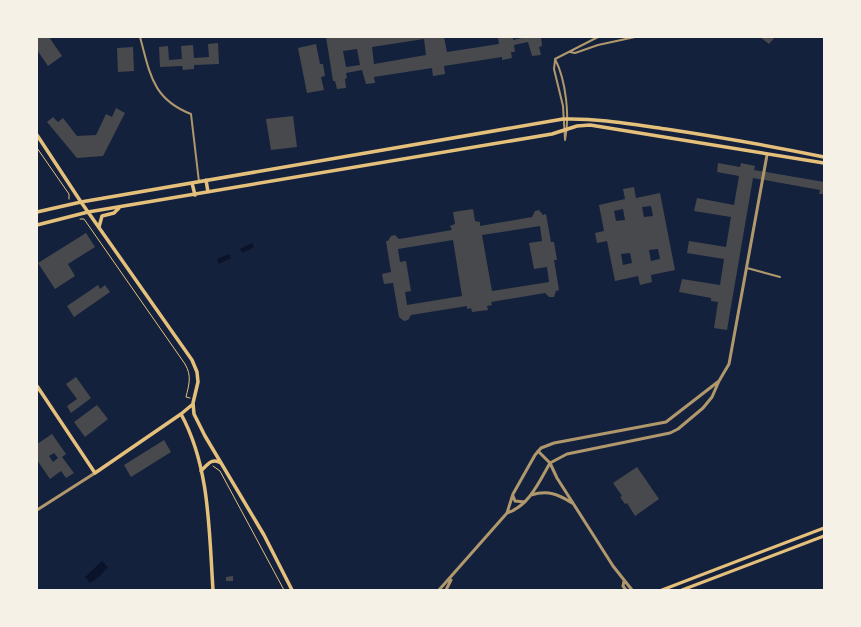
<svg xmlns="http://www.w3.org/2000/svg" width="861" height="627" font-family="'Exo 2',sans-serif">
<style>
.water{fill:#0b132b}
.building{fill:#48494c;fill-rule:evenodd}
.lines{fill:none;stroke-linecap:round;stroke-linejoin:round}
.path{stroke:#e5c07b;stroke-width:1}
.minor{stroke:#b1986c;stroke-width:2}
.tertiary{stroke:#b1986c;stroke-width:3}
.secondary{stroke:#e5c07b;stroke-width:3}
.primary{stroke:#e5c07b;stroke-width:3.5}
</style>
<rect width="100%" height="100%" fill="#14213d"/>
<path class="water" d="M252,243l2,4 -12,6 -2,-4z
M229,254l2,4 -12,6 -2,-5z
M102,561l6,6 -9,10 -9,6 -5,-6z"/>
<path class="building" d="M37,37h12l13,19 -14,10 -11,-16z
M326,37h118l3,15 52,-8 -1,-7h15v3l13,-3h15l1,9 -3,1 2,8 -9,1 -4,-14 -14,3 1,7h-4l1,6 -10,2v-3l-58,9 1,8 -12,2 -1,-8 -58,9 1,6 -9,1 -4,-14 -16,3 1,5 -2,1 1,9 -9,1 -2,-8h-2zM424,39l2,16 -52,9 -2,-17zM357,49l3,16 -14,2 -3,-16z
M760,37h15l-6,7z
M218,43l1,21 -25,1v4l-11,1 -1,-4 -22,1 -1,-20 9,-1 1,14 13,-1 -1,-13 12,-1 1,13 15,-1 -1,-13z
M316,44l4,20h3l2,12 -4,1 3,13 -17,3 -9,-45z
M133,47l1,24 -16,1 -1,-24z
M116,108l9,5 -22,43 -26,2 -30,-36 6,-5 5,5 5,-4 14,18 19,-1 10,-21 6,3z
M293,116l4,31 -26,3 -5,-31z
M718,163l22,4 1,-4 14,3 -1,4 70,12v12h-5l1,-4 -67,-12 -26,152 -13,-2 4,-26 -7,-1v-3l-32,-6 3,-13 38,6 4,-26 -37,-6 2,-12 37,6 5,-30 -37,-6 3,-13 37,7 5,-29 -22,-4z
M634,187l2,11 24,-5 15,77 -24,5 1,7 -12,3 -2,-9 -23,5 -8,-40 -10,2 -2,-10 9,-2 -5,-26 26,-6 -2,-10zM651,206l2,10 -9,1 -2,-10zM623,209l2,11 -9,1 -2,-10zM658,249l2,10 -9,2 -2,-11zM630,253l2,10 -9,2 -2,-11z
M473,209l2,12 5,1v4l52,-9 3,-6 4,-1 4,5 3,-1 5,28h3l3,18h-3l5,30 -3,1 -2,6h-5l-4,-4 -54,9 1,3 -5,1 1,4 -16,2 -1,-4 -4,1v-3l-56,9 -3,5 -4,1 -5,-4 -6,-34 -9,1 -2,-10 9,-2 -5,-31h2l3,-5 4,-1 4,4 53,-9 -2,-4 5,-2 -2,-12zM540,226l2,15 -13,2 5,26 13,-2 2,15 -57,9 -10,-56zM453,240l9,56 -55,9 -2,-13 6,-1 -5,-30 -6,1 -2,-13z
M86,233l9,14 -27,17 7,12 -20,13 -17,-26z
M98,285l2,4 5,-4 5,7 -36,25 -7,-11z
M76,377l15,21 -20,15 -4,-7 10,-7 -11,-15z
M97,405l11,14 -23,18 -11,-15z
M52,434l14,20 -4,3 12,16 -8,5 -5,-7 -11,8 -13,-19v-16zM54,453l4,5 -5,4 -4,-6z
M164,440l7,12 -40,25 -7,-12z
M637,467l22,32 -24,17 -8,-13 -2,1 -5,-7 2,-1 -9,-13z
M233,576v5h-7v-4z"/>
<g class="lines">
<path class="path" d="M37,148l32,46v5
M80,219h4l101,145c7,12 4,20 1,33l4,1
M213,466l7,5 64,119"/>
<path class="minor" d="M140,37c10,36 12,62 51,77l8,68
M570,52l5,1 23,-8 37,-8
M555,59c11,21 15,58 10,81
M555,59l43,-22
M555,60l-1,9 9,37 2,33
M747,268l33,9"/>
<path class="tertiary" d="M538,451l12,12 7,15 56,88 19,24
M531,495c17,-5 27,-1 41,8
M513,496l2,5 10,1
M37,510l58,-37
M507,513c22,-7 32,-31 43,-50l17,-9 103,-21 8,-4 25,-21 9,-11 7,-16 10,-17 38,-209
M624,581l-1,5 3,4
M439,590l68,-77 6,-19 22,-39 6,-7 13,-5 112,-21 53,-41
M446,590l5,-10"/>
<path class="secondary" d="M662,590l162,-62
M682,590l142,-54"/>
<path class="primary" d="M37,135l44,67 111,158 5,12 1,10 -5,21 1,11 11,22 59,99 28,55
M206,180l2,12
M192,183l3,12
M37,212l44,-10 482,-83c35,-1 68,5 103,10 53,8 105,17 158,28
M37,225l51,-13 464,-78 25,-8 13,-1 234,38
M99,227l3,-11 12,-3 5,-5
M37,386l58,87 86,-59 12,-10
M181,414c29,53 28,117 32,176
M201,471c6,-6 11,-14 20,-8"/>
</g>
<rect width="861" height="627" fill="none" stroke="#f6f1e7" stroke-width="76"/>
</svg>
